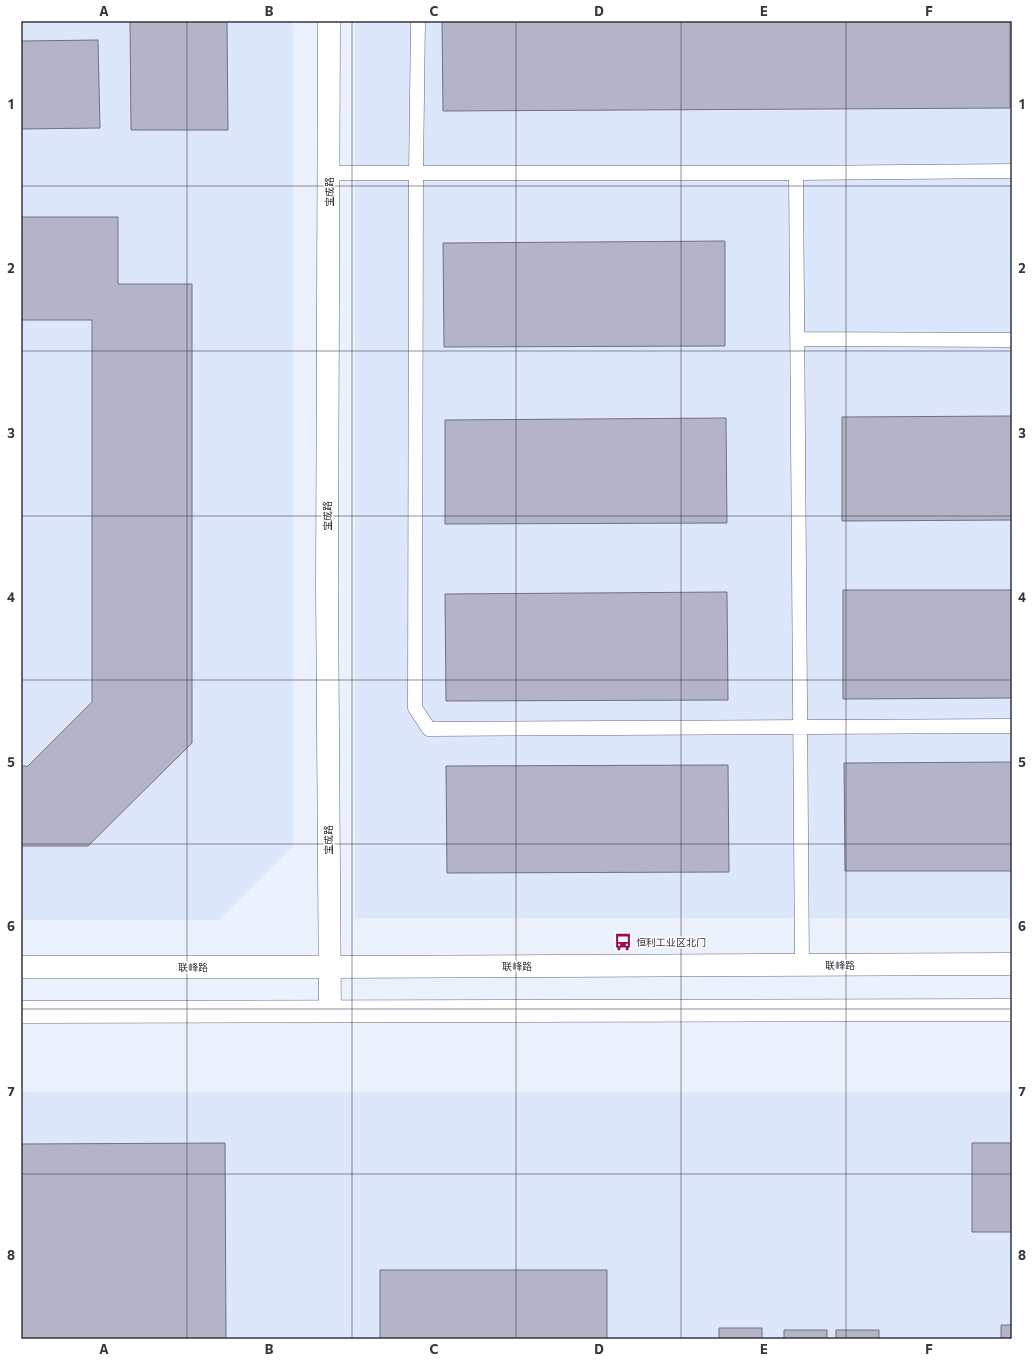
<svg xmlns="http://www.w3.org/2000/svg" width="1033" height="1360" font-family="Commissioner,'Noto Sans SC',sans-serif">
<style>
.built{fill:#dde7fc}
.building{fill:#b3b4c7;stroke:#707183}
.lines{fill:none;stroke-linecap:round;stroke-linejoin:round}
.service-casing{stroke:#616979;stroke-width:15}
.tertiary-casing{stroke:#616979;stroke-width:23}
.service{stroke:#fff;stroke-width:14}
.tertiary{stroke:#fff;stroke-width:22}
.grid{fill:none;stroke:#33373e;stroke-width:1;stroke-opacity:0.55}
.labels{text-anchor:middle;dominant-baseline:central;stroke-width:3;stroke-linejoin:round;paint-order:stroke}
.street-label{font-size:10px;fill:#33373e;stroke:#fff}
.poi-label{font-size:10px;fill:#33373e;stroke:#fff;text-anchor:start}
.neatline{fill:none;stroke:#33373e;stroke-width:1.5}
.grid-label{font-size:13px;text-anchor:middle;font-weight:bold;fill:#33373e}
</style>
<rect width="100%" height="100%" fill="#ecf2fd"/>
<path class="built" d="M21,21h272v825l-74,74h-198z
M355,21h657v897h-657z
M21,1092h991v247h-991z"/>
<path class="building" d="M130,21h97l1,109h-97z
M442,21h568v87l-567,3z
M98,40l2,88 -79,1v-88z
M21,217h97v67h74v459l-104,103h-67v-80h7l64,-64v-382h-71z
M725,241v105l-281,1 -1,-104z
M1012,416v104l-170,1v-104z
M726,418l1,105 -282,1v-104z
M843,590h169v108l-169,1z
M727,592l1,108 -282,1 -1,-107z
M1012,762v109h-167l-1,-108z
M728,765l1,107 -282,1 -1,-107z
M225,1143l1,196h-205v-195z
M972,1143h40v89h-40z
M380,1270h227v69h-227z
M1001,1325h11v14h-11z
M719,1328h43v11h-43z
M784,1330h43v9h-43z
M836,1330h43v9h-43z"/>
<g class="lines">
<g class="service-casing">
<path id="service" d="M418,21l-2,152 -1,535 14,21 583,-3
M329,173h467l216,-2
M796,173l6,792
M797,339l215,1"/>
</g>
<g class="tertiary-casing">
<path id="tertiary" d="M329,21l-2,567 3,423
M21,967h308l683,-3
M21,1012l991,-2"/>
</g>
<use href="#service" class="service"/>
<use href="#tertiary" class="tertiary"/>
</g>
<path class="grid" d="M187,21v1318M352,21v1318M516,21v1318M681,21v1318M846,21v1318M21,186h991M21,351h991M21,516h991M21,680h991M21,844h991M21,1009h991M21,1174h991"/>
<defs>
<g id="bus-bare" transform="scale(1.38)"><path d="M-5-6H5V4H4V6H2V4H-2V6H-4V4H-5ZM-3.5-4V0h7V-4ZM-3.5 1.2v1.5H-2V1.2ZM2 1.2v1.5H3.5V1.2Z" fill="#9d0854" stroke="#fff" stroke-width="2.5" paint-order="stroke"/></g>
</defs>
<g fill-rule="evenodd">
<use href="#bus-bare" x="623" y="942"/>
</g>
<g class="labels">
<g class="street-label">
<text transform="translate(329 192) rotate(-90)">宝成路</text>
<text transform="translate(327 516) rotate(-90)">宝成路</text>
<text transform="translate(328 840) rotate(-90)">宝成路</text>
<text x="840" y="965">联峰路</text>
<text x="517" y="966">联峰路</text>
<text x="193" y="967">联峰路</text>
</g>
<g class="poi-label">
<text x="636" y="942">恒利工业区北门</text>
</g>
</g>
<rect width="1033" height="1360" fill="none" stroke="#ffffff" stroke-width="44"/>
<rect x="22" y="22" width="989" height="1316" class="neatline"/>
<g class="grid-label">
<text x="104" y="16">A</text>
<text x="269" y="16">B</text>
<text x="434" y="16">C</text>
<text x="599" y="16">D</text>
<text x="764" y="16">E</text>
<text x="929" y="16">F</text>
<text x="11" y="109">1</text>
<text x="1022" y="109">1</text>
<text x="11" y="273">2</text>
<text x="1022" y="273">2</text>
<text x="11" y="438">3</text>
<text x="1022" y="438">3</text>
<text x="11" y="602">4</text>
<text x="1022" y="602">4</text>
<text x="11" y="767">5</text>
<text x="1022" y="767">5</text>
<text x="11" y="931">6</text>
<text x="1022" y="931">6</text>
<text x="11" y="1096">7</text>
<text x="1022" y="1096">7</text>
<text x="11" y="1260">8</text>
<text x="1022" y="1260">8</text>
<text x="104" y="1354">A</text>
<text x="269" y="1354">B</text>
<text x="434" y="1354">C</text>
<text x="599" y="1354">D</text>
<text x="764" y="1354">E</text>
<text x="929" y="1354">F</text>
</g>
</svg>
